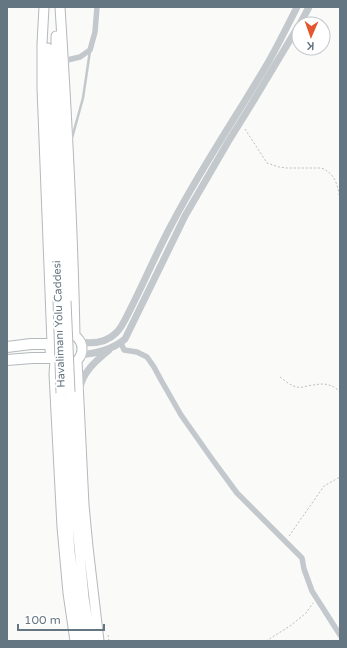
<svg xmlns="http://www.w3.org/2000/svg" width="347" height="648" font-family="'Varela Round',sans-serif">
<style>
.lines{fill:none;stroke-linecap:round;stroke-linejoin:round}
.trunk-casing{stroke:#b4b9bd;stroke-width:11}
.motorway-casing{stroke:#b4b9bd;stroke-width:12}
.path{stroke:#bbbfc2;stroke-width:1;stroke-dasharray:2 2;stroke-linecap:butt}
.service{stroke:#c3c8cc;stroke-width:2.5}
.minor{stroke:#c3c8cc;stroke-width:5.5}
.tertiary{stroke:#c3c8cc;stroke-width:7}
.trunk{stroke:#fff;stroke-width:9}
.motorway{stroke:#fff;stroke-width:10}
.trunk-bridge-casing{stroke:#b4b9bd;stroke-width:11;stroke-linecap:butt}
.trunk-bridge{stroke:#fff;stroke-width:9}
.labels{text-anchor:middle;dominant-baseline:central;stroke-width:4;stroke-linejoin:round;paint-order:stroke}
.street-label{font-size:11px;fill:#657683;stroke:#fff}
</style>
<rect width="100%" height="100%" fill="#fafaf8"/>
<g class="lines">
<g class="trunk-casing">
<path id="trunk" d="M44,7l-2,37v44l10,255
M60,7c7,110 13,219 15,329
M56,36v25l10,240
M48,48l10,253
M50 349a16 16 0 1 1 32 0a16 16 0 1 1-32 0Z
M55,361l-1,13 8,153 6,66 7,48
M77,361l7,144 4,42 11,94
M70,392l6,122 8,84 7,43
M61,393l6,117 3,42 12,89"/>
</g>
<g class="motorway-casing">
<path id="motorway" d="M7,347l24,-3h20
M7,360l25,-2h21"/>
</g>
<path class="path" d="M245,129l22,34 12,4 8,1h34c24,8 18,43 19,62
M280,377c5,4 11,9 17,10 3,1 6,0 10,-1 13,-2 22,-5 33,6
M289,536l35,-50 16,-9
M108,635l1,6
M266,641l24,-15 16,-13 7,-10"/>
<path class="service" d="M72,138l11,-40 7,-47"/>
<path class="minor" d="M63,61l17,-4 10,-7 5,-18 2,-25
M121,343l3,7 13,2 10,5 7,10 7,13 20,35 31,44 25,34 65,65 2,11 8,22 28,44"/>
<path class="tertiary" d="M300,24l9,-17
M80,342c13,2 26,1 36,-9 7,-6 12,-20 17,-29 14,-28 26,-57 41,-84 29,-55 64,-106 95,-159 10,-18 19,-36 28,-54
M80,355c17,-2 32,-5 45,-16l60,-123 43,-74 23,-37 48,-80
M80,389c2,-17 17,-29 29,-39"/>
<use href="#trunk" class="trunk"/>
<use href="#motorway" class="motorway"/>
<g class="trunk-bridge-casing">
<path id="trunk-bridge" d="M58,301l3,92
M66,301l4,91"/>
</g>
<use href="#trunk-bridge" class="trunk-bridge"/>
</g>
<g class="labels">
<g class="street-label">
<text transform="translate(59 324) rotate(-92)">Havalimanı Yolu Caddesi</text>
</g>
</g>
<rect width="347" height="648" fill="none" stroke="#657683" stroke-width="16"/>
<g transform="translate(311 36) rotate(182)"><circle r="19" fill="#ffffff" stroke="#c1c8cd"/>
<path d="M0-3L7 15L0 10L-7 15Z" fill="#e4572e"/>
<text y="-6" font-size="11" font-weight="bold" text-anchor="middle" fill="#657683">K</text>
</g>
<path d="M18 624v6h86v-6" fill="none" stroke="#657683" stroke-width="2"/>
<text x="24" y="624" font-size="12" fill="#657683" stroke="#ffffff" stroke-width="3" paint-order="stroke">100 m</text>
</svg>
